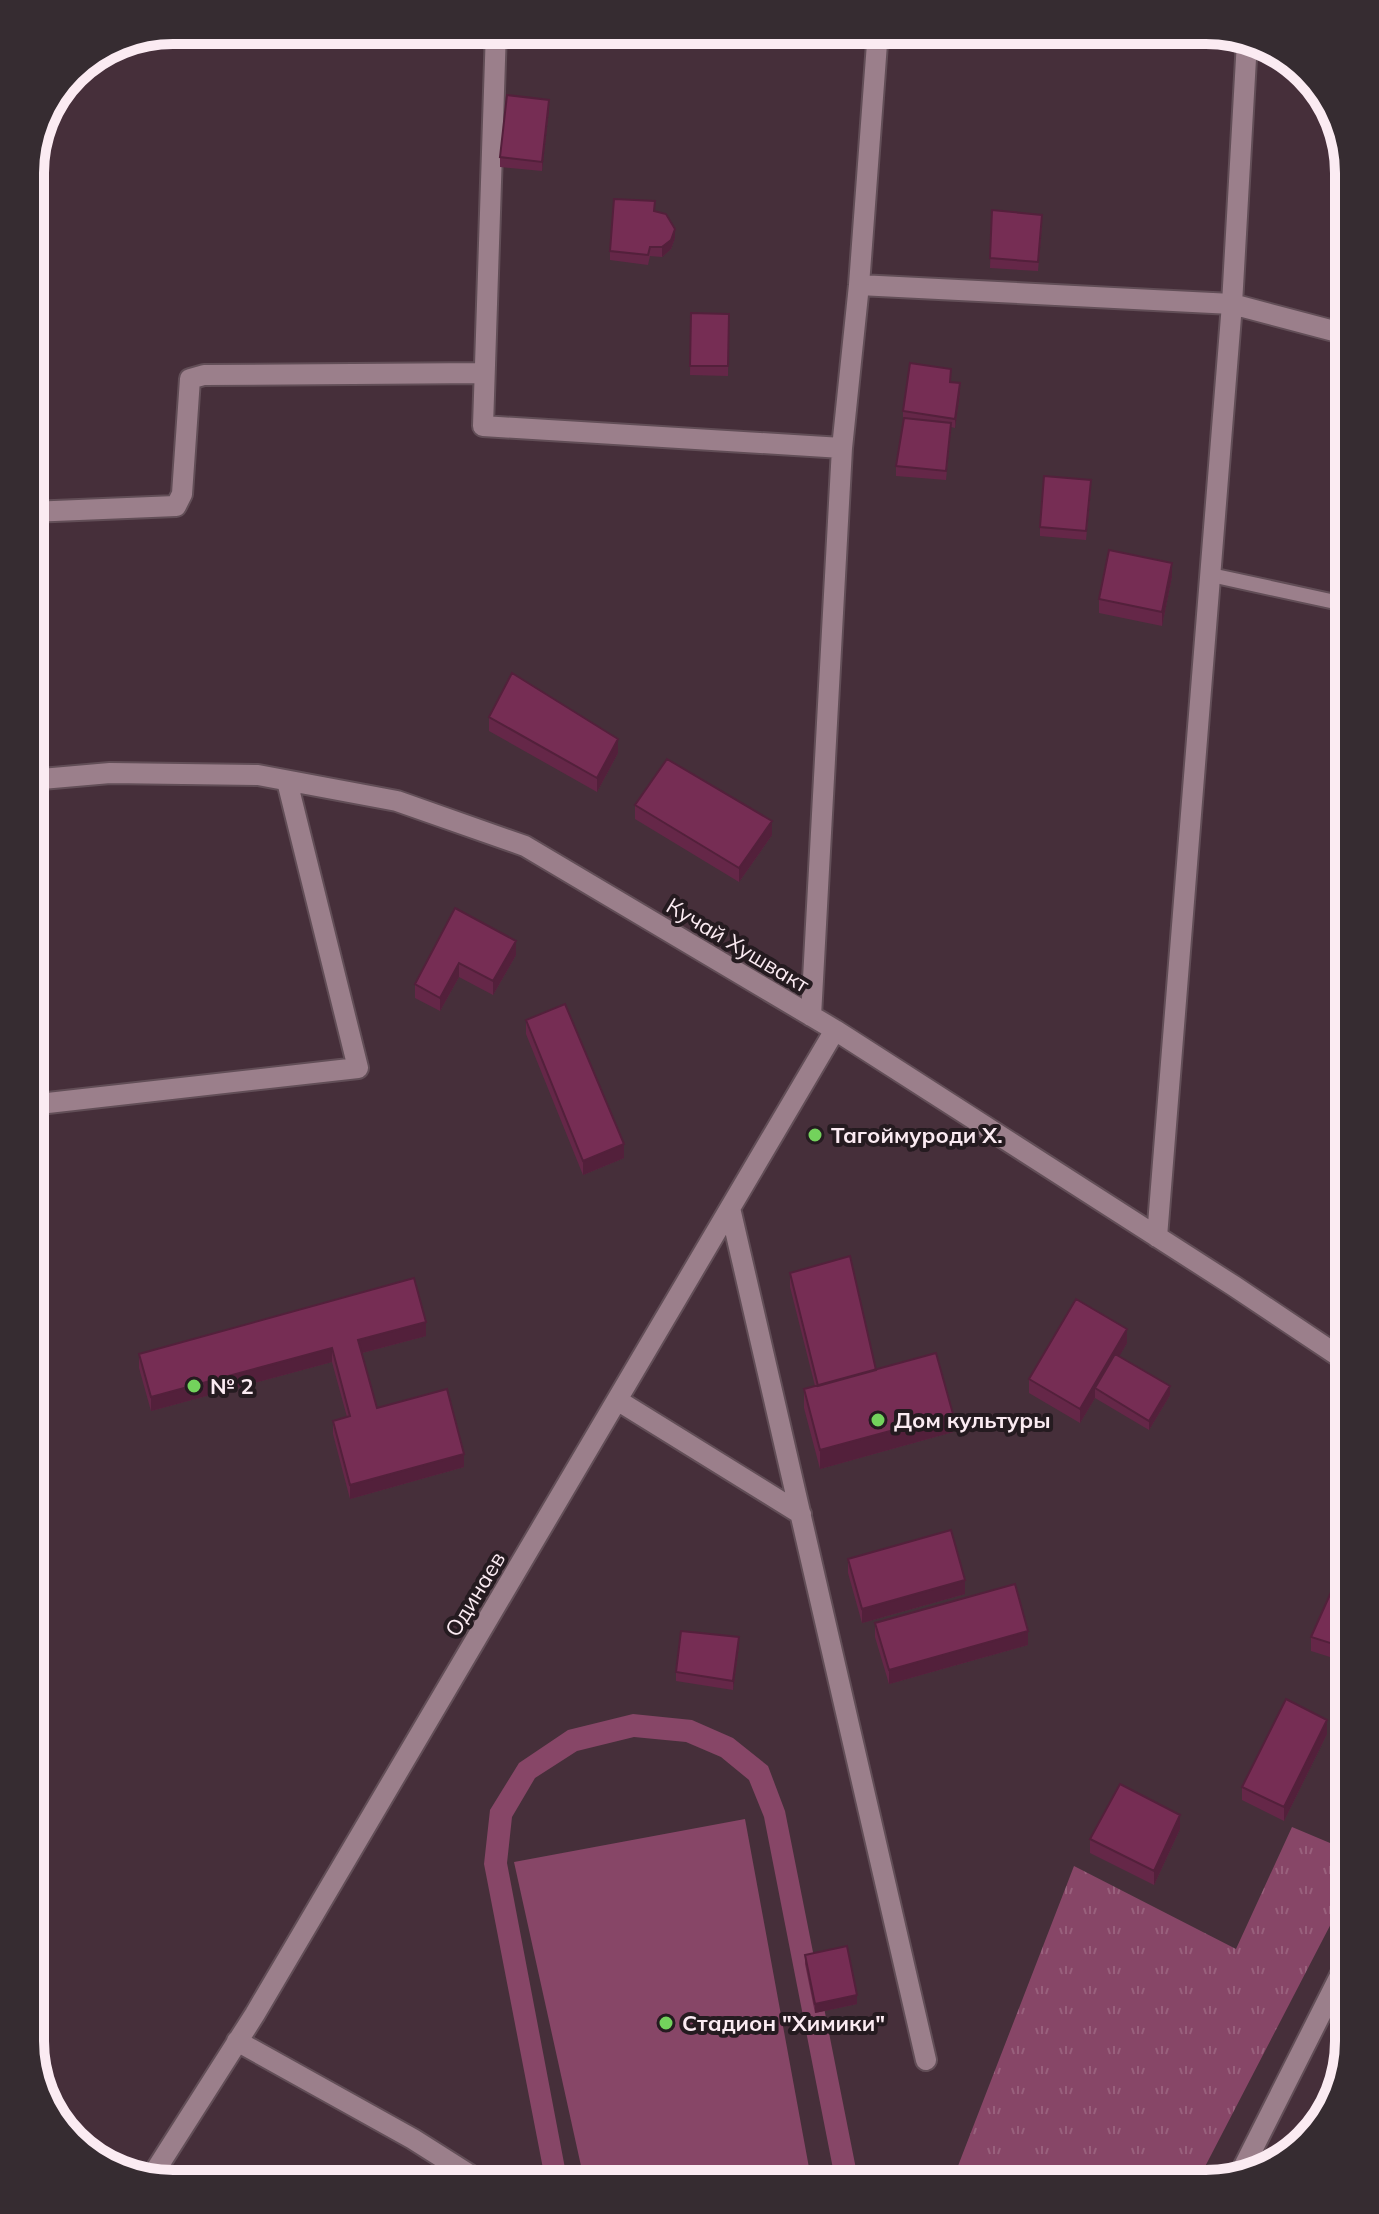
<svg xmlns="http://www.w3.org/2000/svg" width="1379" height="2214" font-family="Mulish,sans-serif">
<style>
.grass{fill:#874667}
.park{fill:url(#park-tufts)}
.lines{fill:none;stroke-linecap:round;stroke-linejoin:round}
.lane-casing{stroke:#624e57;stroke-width:18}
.street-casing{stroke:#624e57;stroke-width:24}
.secondary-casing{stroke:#624e57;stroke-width:24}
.lane{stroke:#9b7f8b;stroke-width:14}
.street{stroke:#9b7f8b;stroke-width:20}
.secondary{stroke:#9b7f8b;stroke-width:20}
.wall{fill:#652748}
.shaded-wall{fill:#53203b}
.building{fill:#762d54;stroke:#53203b;stroke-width:2}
.poi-dot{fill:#73d25c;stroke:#251b20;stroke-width:3}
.labels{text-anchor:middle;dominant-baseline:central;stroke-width:8;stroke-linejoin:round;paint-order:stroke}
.street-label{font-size:22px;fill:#fbebf2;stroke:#251b20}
.poi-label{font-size:22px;font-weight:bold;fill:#fbebf2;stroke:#251b20;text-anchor:start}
.rim{fill:none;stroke:#fbebf2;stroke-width:10}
</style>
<defs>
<pattern id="park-tufts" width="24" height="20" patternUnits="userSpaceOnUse" patternTransform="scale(2)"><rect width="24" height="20" fill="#874667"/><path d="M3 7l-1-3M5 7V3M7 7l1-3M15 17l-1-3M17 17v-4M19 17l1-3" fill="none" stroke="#99617d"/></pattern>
</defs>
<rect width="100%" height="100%" fill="#462f3a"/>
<path class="grass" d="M633,1714l59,6 41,18 35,28 17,45 74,373h-23l-72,-367 -15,-37 -28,-23 -35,-15 -52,-5 -57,14 -42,27 -23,39 -5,46 61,321h-22l-62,-320 6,-54 29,-47 49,-33z
M745,1819l67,365h-227l-71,-322z"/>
<path class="park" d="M1292,1827l57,24v38l-153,295h-245l123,-318 162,83z
M1349,2042l-19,71 -42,39z"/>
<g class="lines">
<g class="lane-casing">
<path id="lane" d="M1211,575l138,30"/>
</g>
<g class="street-casing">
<path id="street" d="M496,30l-13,396 359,22
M859,285l373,19 117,31
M30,512l146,-6 6,-12 8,-115 14,-4 280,-2
M30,780l80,-7 148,2 139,26 128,45 310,184 399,256 115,77
M811,1016l31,-568 17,-163 19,-255
M30,1105l328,-37 -71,-287
M730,1208l196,852
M1157,1237l75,-933 15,-263
M617,1400l184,114
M237,2041l176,98 71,45
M150,2179l105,-165 580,-984"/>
</g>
<g class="secondary-casing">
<path id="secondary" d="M1239,2176l110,-218"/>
</g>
<use href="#lane" class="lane"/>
<use href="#street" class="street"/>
<use href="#secondary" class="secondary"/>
</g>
<path class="wall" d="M549,109l-7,62 -42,-4v-10z
M992,210l50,14 -4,47 -48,-3z
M655,211l20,27 -4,11 -9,8 -12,-1 -2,9 -38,-5v-9z
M691,313l38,1 -1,62 -38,-1z
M951,382l9,11 -5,35 -4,-1 -5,53 -50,-4v-10l7,-46v-9z
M1091,489l-5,51 -46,-4v-9z
M1172,577l-10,49 -63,-13v-14z
M489,717l129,36 -21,39 -108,-61z
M635,805l137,30 -33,47 -104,-63z
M455,908l61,47 -23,40 -34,-18 -19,34 -25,-13v-14z
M526,1020l98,138 -41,17 -57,-141z
M790,1273l86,97 77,62 -133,37 -16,-61v-19l11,-3 -25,-99z
M426,1336l-64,17 15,55 87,59 -114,32 -17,-65v-13l14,-4 -15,-55 -181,49 -12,-43v-14z
M1127,1343l-8,13 51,39 -21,35 -54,-32 -15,25 -51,-30v-14z
M1349,1552v111l-38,-12v-14z
M848,1559l117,35 -103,29 -14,-50z
M875,1623l153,22 -139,39 -14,-47z
M739,1646l-6,44 -57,-9v-9z
M1327,1734l-43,87 -42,-21v-13z
M1180,1829l-26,56 -64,-32v-14z
M805,1955l52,49 -42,9 -10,-49z"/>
<path class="shaded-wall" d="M549,100v9l-7,62v-9z
M675,229v9l-4,11 -9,8v-10z
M960,383v10l-5,35v-9z
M1172,563v14l-10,49v-14z
M618,739v14l-21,39v-14z
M772,821v14l-33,47v-14z
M516,941v14l-23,40v-14z
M459,963v14l-19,34v-13z
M624,1144v14l-41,17v-14z
M426,1322v14l-68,18v-14z
M1127,1329v14l-28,48 -4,-3v10l-15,25v-14z
M332,1348v14l-181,49v-14z
M1170,1386v9l-21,35v-9z
M953,1414v18l-133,37v-19z
M43,1449v10l-13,3v-10z
M464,1454v13l-114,32v-14z
M965,1580v14l-103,29v-14z
M1028,1631v14l-139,39v-14z
M739,1637v9l-6,44v-9z
M1327,1720v14l-43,87v-14z
M1180,1815v14l-26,56v-14z
M857,1995v9l-42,9v-9z"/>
<path class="building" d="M507,95l42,5 -7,62 -42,-5z
M614,199l41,2 -1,10 12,3 9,15 -4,11 -9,7h-12l-2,8 -38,-4z
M992,210l50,5 -4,47 -48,-4z
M691,313l38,1 -1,52h-38z
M910,363l41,6 -1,13 10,1 -5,36 -52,-8z
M904,418l47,5 -5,48 -50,-5z
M1044,476l47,4 -5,51 -46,-4z
M1109,550l63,13 -10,49 -63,-13z
M512,673l106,66 -21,39 -108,-61z
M667,759l105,62 -33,47 -104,-63z
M455,908l61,33 -23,40 -34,-18 -19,35 -25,-14z
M565,1004l59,140 -41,17 -57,-141z
M850,1256l26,114 -58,16 -28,-113z
M414,1278l12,44 -68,18 19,68 70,-19 17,65 -114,31 -17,-64 17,-5 -18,-68 -181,49 -12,-43z
M1076,1299l51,30 -47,80 -51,-30z
M936,1353l17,61 -133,36 -16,-61z
M1115,1354l55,32 -21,35 -54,-33z
M37,1425l6,24 -13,3v-25z
M951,1530l14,50 -103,29 -14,-50z
M1349,1552v97l-38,-12z
M1015,1584l13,47 -139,39 -14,-47z
M681,1631l58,6 -6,44 -57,-9z
M1286,1699l41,21 -43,87 -42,-20z
M1120,1784l60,31 -26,56 -64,-32z
M847,1946l10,49 -42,9 -10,-49z"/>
<g class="poi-dot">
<circle cx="815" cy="1135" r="8"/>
<circle cx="194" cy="1386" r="8"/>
<circle cx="878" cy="1420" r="8"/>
<circle cx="666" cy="2023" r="8"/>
</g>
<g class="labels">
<g class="street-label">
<text transform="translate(738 945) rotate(31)">Кучай Хушвакт</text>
<text transform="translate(475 1594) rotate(-59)">Одинаев</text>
</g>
<g class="poi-label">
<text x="831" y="1135">Тагоймуроди Х.</text>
<text x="210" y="1386">№ 2</text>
<text x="894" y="1420">Дом культуры</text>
<text x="682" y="2023">Стадион "Химики"</text>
</g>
</g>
<path d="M0 0H1379V2214H0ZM173 44H1206A129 129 0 0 1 1335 173V2041A129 129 0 0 1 1206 2170H173A129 129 0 0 1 44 2041V173A129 129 0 0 1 173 44Z" fill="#362c31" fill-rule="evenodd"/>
<path class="rim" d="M173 44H1206A129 129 0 0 1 1335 173V2041A129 129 0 0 1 1206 2170H173A129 129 0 0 1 44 2041V173A129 129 0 0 1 173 44Z"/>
</svg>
